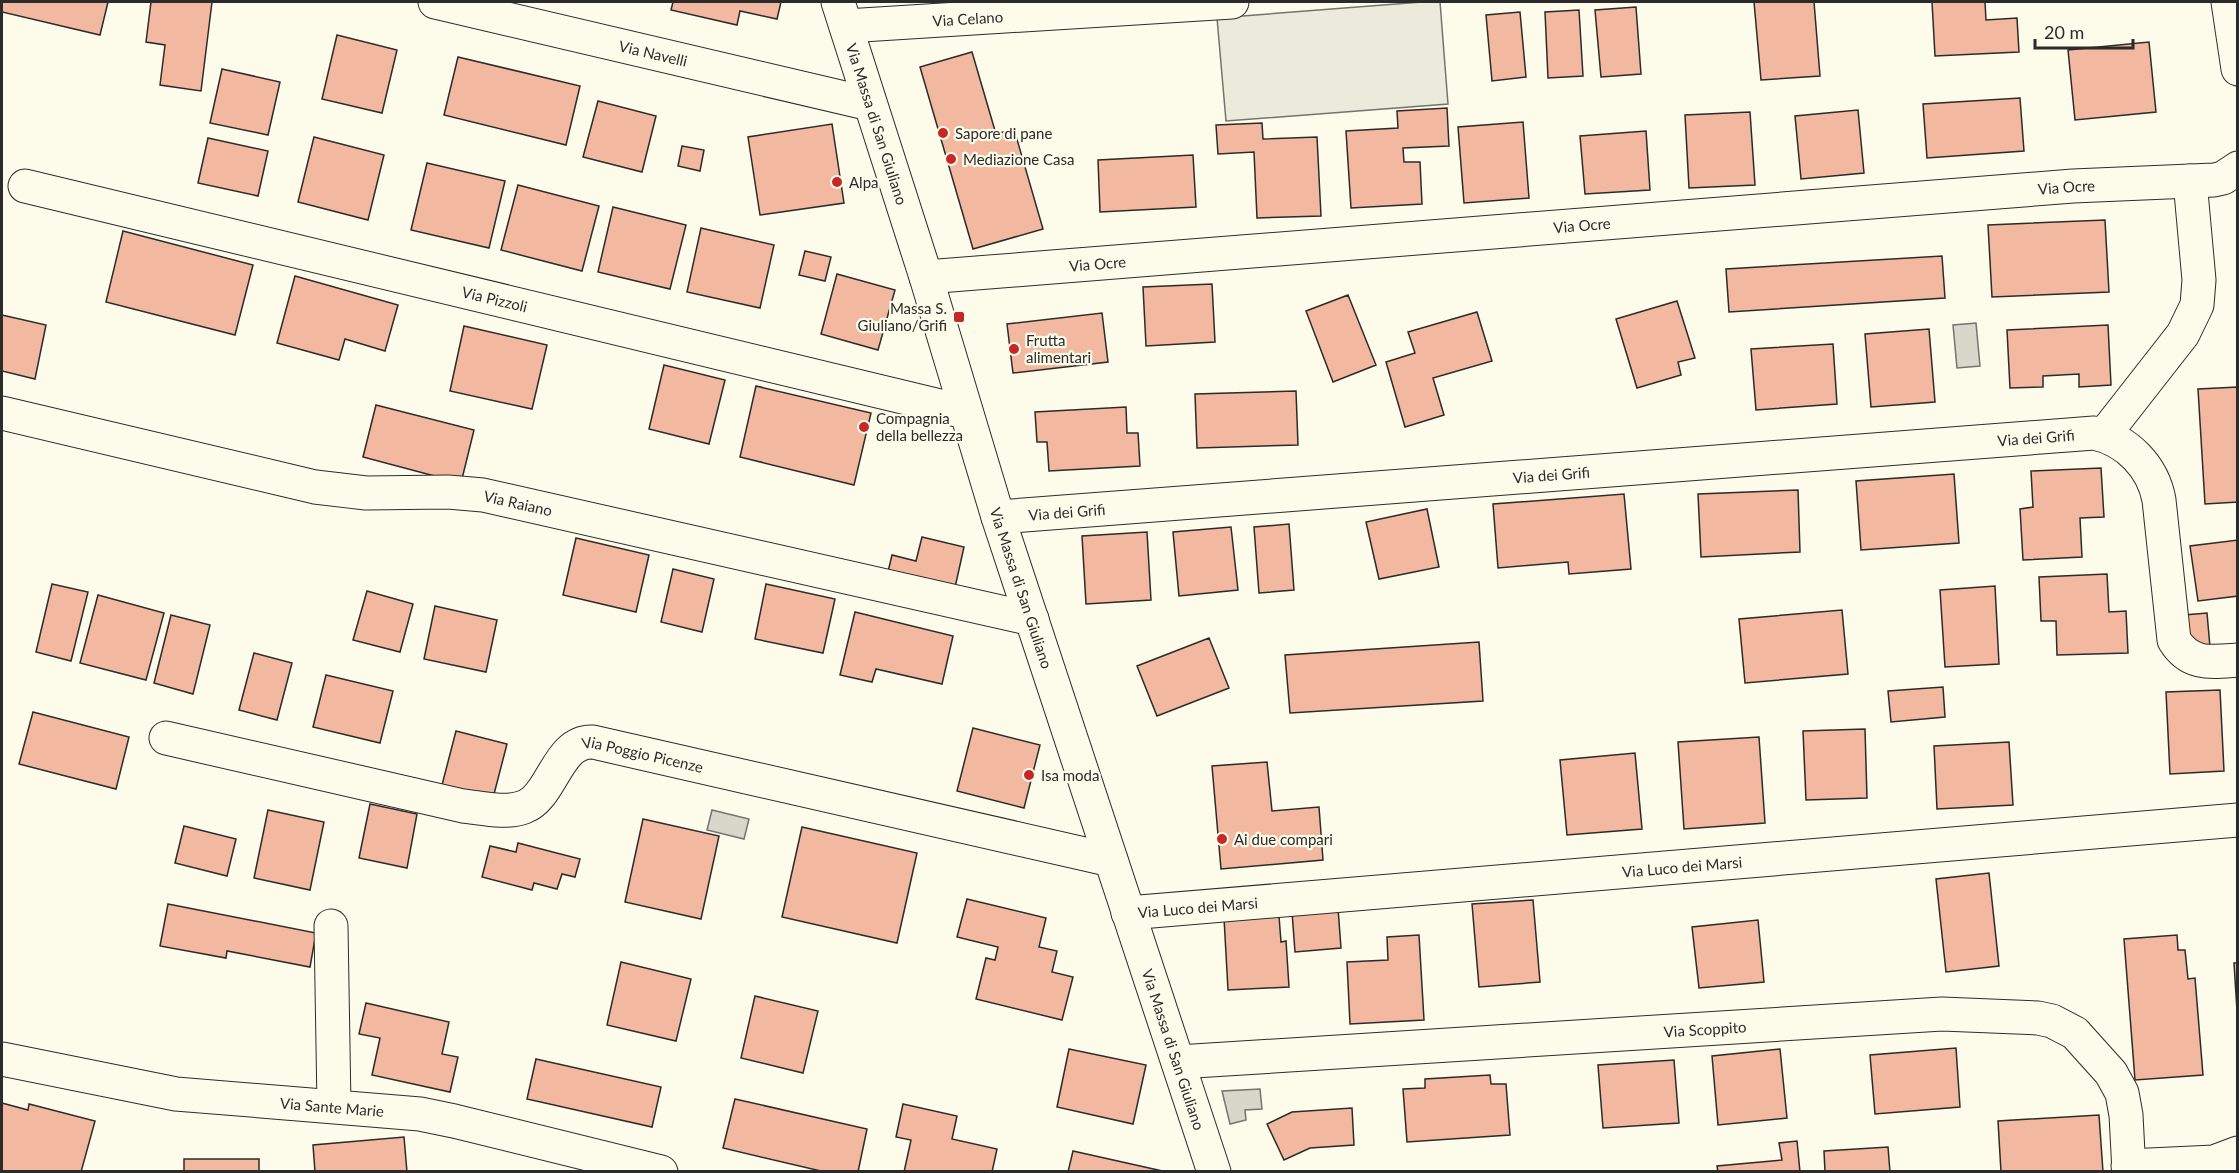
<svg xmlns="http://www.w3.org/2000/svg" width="2239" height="1173" font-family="Lato,sans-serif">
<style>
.green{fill:#ecebdb;stroke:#74746e;stroke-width:1.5}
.water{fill:#d8d7c9;stroke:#74746e;stroke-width:1.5}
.building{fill:#f2b8a0;stroke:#2b2b2b;stroke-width:1.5}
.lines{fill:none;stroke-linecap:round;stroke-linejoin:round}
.minor-casing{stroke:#2b2b2b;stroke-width:35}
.minor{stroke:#fdfbea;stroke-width:33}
.poi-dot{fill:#c62828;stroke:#fdfbea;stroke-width:2}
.labels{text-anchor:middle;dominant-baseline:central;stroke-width:4.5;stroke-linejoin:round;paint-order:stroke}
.street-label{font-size:15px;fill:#2b2b2b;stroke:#fdfbea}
.poi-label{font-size:15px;fill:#2b2b2b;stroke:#fdfbea;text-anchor:start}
</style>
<rect width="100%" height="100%" fill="#fdfbea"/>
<path class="green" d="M1422,2h18l8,102 -222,17 -9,-103z"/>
<path class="water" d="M1976,323l4,43 -23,2 -4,-43z
M712,810l37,9 -5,20 -37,-9z
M1260,1089l2,20 -17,1 1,10 -16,4 -8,-33z"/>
<path class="building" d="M2,2h106l-8,33 -98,-23z
M151,2h61l-11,89 -41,-6 5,-40 -19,-3z
M673,2h108l-4,17 -37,-8 -3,14 -66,-15z
M1754,2h60l6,74 -59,4z
M1932,2h53l1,18 31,-2 2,34 -84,4z
M1636,7l5,67 -40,3 -6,-67z
M1579,10l4,66 -35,2 -3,-66z
M1520,12l6,65 -34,4 -6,-66z
M337,35l60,15 -15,63 -60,-14z
M2149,42l7,70 -81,8 -7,-70z
M972,52l24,82 18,-5 29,100 -70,20 -53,-182z
M458,57l122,29 -14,59 -122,-30z
M222,69l58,13 -12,53 -58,-12z
M2020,98l4,53 -97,7 -4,-54z
M598,101l58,15 -14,56 -59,-15z
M1447,108l2,38 -46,2 1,14h16l2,42 -71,4 -5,-77 52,-3 -1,-17z
M1858,110l6,63 -63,6 -6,-63z
M1750,112l5,73 -66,3 -4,-73z
M1523,122l6,76 -65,5 -6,-76z
M1262,123l1,16 54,-2 4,79 -64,2 -3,-66 -36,2 -2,-29z
M832,124l12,79 -84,12 -12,-78z
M1646,131l4,59 -65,4 -5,-58z
M314,137l70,18 -16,65 -70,-18z
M208,138l60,13 -10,45 -60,-13z
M682,146l22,4 -4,21 -22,-5z
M1193,155l3,52 -96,5 -2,-52z
M427,163l78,18 -16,67 -78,-18z
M518,185l81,21 -17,65 -81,-21z
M613,207l73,18 -16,64 -72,-17z
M2105,220l4,72 -117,5 -4,-72z
M701,228l73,17 -14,63 -73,-16z
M123,231l130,34 -18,70 -129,-33z
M805,251l26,6 -6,24 -26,-6z
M1942,256l3,42 -216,14 -3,-43z
M837,274l58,16 -17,60 -57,-16z
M295,276l103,29 -13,46 -40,-12 -6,21 -62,-17z
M1212,284l3,58 -69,4 -3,-59z
M1348,295l28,70 -43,17 -27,-71z
M1677,301l18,57 -17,4 3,13 -44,13 -21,-69z
M1477,312l15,49 -59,17 11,37 -39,12 -19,-65 29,-9 -7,-21z
M1102,313l6,49 -95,11 -6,-49z
M2,315l44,10 -11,54 -33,-8z
M2108,325l3,60 -32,2v-13l-36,2v11l-33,1 -3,-58z
M464,326l83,19 -15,64 -82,-18z
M1929,329l6,73 -64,5 -6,-73z
M1833,344l4,60 -81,6 -5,-61z
M664,365l61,15 -16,64 -60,-15z
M756,386l115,27 -17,72 -114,-28z
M2238,387v115l-33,2 -7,-115z
M1296,391l2,54 -101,3 -2,-54z
M376,405l98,25 -13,53 -98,-26z
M1126,407l1,26h11l2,33 -91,5 -2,-29h-10l-2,-30z
M2101,468l3,49 -24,1 2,39 -59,3 -3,-51 13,-2 -2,-36z
M1954,474l5,69 -98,7 -5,-69z
M1798,490l2,62 -99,5 -3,-63z
M1624,494l7,75 -62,5 -1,-12 -70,6 -5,-64z
M1427,509l12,58 -60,12 -13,-57z
M1289,524l5,66 -35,3 -5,-66z
M1231,527l7,63 -59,6 -6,-64z
M1147,532l4,68 -65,4 -4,-68z
M922,537l42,10 -10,45 -67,-16 5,-21 24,6z
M576,538l73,17 -13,57 -73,-17z
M2238,540v56l-40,5 -8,-55z
M673,569l41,10 -12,53 -41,-10z
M2107,574l2,38 17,-1 2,42 -71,2 -1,-34h-15l-2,-44z
M52,584l36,8 -17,69 -35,-9z
M766,584l69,15 -12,54 -68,-14z
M1995,586l4,78 -54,3 -5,-77z
M367,591l46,13 -13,48 -47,-12z
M98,595l66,18 -18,67 -66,-17z
M435,606l62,14 -11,52 -62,-13z
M1842,610l6,64 -103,9 -6,-64z
M855,612l98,24 -11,48 -66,-15 -4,13 -32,-7z
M2207,613l3,34 -23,2 -3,-34z
M171,615l39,10 -17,69 -39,-11z
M1209,638l20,50 -72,28 -20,-50z
M1479,642l4,59 -193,12 -5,-58z
M254,653l38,10 -15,57 -38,-10z
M326,675l67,16 -13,52 -67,-16z
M1943,687l2,30 -54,5 -3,-31z
M2220,690l4,81 -54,3 -4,-82z
M33,712l96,25 -13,52 -97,-25z
M973,728l67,17 -16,63 -67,-17z
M1865,729l2,69 -61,2 -3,-69z
M456,731l51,13 -14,54 -51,-13z
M1759,737l6,86 -81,6 -6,-87z
M2009,742l4,63 -76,4 -3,-63z
M1635,753l7,76 -75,6 -7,-75z
M1267,762l5,49 47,-4 4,53 -102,9 -9,-103z
M370,804l47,10 -10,54 -48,-10z
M268,810l56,12 -14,68 -56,-12z
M643,819l76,17 -18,83 -76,-17z
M184,826l52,13 -9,37 -52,-13z
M802,827l115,26 -20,90 -115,-26z
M518,843l62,16 -5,18 -13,-3 -5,15 -23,-6 -2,7 -50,-13 8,-31 26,6z
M1989,873l10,93 -53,6 -10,-93z
M967,899l79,19 -7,29 18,4 -5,21 21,5 -11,43 -86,-21 10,-41 9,2 3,-13 -41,-10z
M1533,900l7,82 -61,5 -7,-83z
M168,904l148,29 -6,34 -83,-16 -1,7 -66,-12z
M1338,908l3,40 -46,4 -3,-40z
M1279,916l2,26 5,-1 3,46 -61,3 -4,-72z
M1758,920l6,62 -65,6 -7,-61z
M1419,935l5,85 -74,4 -3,-62 41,-2 -1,-23z
M2177,935l1,15h7l3,29 7,-1 8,97 -68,5 -11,-141z
M621,962l70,17 -15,62 -69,-16z
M2234,963h4v48h-1z
M755,996l63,15 -15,62 -62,-15z
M366,1003l83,19 -7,32 16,3 -8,35 -78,-17 8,-37 -21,-4z
M1956,1048l4,59 -85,7 -5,-59z
M1069,1049l77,16 -13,59 -76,-17z
M1780,1049l7,69 -69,7 -6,-69z
M536,1059l125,28 -9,40 -125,-28z
M1674,1060l5,63 -76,5 -5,-63z
M1490,1075l1,9h15l4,51 -103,7 -4,-53 22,-1v-9z
M735,1099l132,30 -9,43h-33l-102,-24z
M2,1103l26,7 1,-6 66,17 -14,51h-79z
M903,1104l54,12 -5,23 45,10 -5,23h-88l7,-32 -15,-3z
M1352,1108l2,37 -44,3 -26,12 -17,-36 25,-12z
M2099,1115l4,57h-102l-3,-51z
M404,1137l3,35h-92l-2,-27z
M1797,1141l3,31h-82l-1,-6 65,-6 -3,-17z
M1888,1147l2,25h-65l-1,-21z
M1073,1151l94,21h-99z
M184,1159h75v13h-75z"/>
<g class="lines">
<g class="minor-casing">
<g id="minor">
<path id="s1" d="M435,2l435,102"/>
<path id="s2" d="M838,2l88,275 72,240 216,655"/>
<path d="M2228,2l10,67"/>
<path id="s3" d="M846,26l386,-24"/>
<path id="s4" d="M25,186l940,226"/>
<path id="s5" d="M926,277l1147,-91 141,-6 9,-2 15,-10"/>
<path id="s6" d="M2,413l313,74 51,6 82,-1 35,3 549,124"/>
<path d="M2104,435l79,-101 14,-29 2,-25 -9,-99"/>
<path id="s7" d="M998,517l1096,-84c33,7 59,34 65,67l15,140c16,26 37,22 64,20"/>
<path id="s8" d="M166,738l297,68c19,2 43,8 61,1 29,-11 33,-67 69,-65l518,118"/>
<path id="s9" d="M1128,913l1110,-93"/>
<path d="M331,926l3,180"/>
<path id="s10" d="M2,1059l174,35 244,20 34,7 207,51"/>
<path id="s11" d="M1178,1062l764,-48 96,4 14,3 23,12 36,40 11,20 4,22 3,57"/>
<path d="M2128,1166l86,-4 24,-9"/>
</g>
</g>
<use href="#minor" class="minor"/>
</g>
<g class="poi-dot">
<circle cx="943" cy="133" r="6"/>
<circle cx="951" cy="159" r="6"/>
<circle cx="837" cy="182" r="6"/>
<rect x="953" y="311" width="12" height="12" rx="3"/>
<circle cx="1014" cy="349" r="6"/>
<circle cx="864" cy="427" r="6"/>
<circle cx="1029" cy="775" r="6"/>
<circle cx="1222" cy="839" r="6"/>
</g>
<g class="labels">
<g class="street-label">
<text stroke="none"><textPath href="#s3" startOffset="122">Via Celano</textPath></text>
<text stroke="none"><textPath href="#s1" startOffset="224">Via Navelli</textPath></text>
<text stroke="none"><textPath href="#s2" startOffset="128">Via Massa di San Giuliano</textPath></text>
<text stroke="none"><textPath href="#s5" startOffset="1144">Via Ocre</textPath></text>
<text stroke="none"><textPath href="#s5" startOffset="658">Via Ocre</textPath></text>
<text stroke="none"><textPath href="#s5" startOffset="172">Via Ocre</textPath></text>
<text stroke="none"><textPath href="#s4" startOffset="483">Via Pizzoli</textPath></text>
<text stroke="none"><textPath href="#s7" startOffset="1041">Via dei Grifi</textPath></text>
<text stroke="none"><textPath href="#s7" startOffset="555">Via dei Grifi</textPath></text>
<text stroke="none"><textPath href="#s6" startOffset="526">Via Raiano</textPath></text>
<text stroke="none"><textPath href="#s7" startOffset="69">Via dei Grifi</textPath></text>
<text stroke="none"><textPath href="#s2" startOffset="614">Via Massa di San Giuliano</textPath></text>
<text stroke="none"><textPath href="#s8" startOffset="516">Via Poggio Picenze</textPath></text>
<text stroke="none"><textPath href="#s9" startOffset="556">Via Luco dei Marsi</textPath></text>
<text stroke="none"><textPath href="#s9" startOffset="70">Via Luco dei Marsi</textPath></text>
<text stroke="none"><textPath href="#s11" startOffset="528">Via Scoppito</textPath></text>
<text stroke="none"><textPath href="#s2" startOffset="1100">Via Massa di San Giuliano</textPath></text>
<text stroke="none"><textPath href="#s10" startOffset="334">Via Sante Marie</textPath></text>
</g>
<g class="poi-label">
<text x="955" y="133">Sapore di pane</text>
<text x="963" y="159">Mediazione Casa</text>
<text x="849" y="182">Alpa</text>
<text x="947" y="308" text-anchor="end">Massa S.<tspan x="947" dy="17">Giuliano/Grifi</tspan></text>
<text x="1026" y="340">Frutta<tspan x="1026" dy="17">alimentari</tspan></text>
<text x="876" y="418">Compagnia<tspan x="876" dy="17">della bellezza</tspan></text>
<text x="1041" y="775">Isa moda</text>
<text x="1234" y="839">Ai due compari</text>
</g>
</g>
<rect width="2239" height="1173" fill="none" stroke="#2b2b2b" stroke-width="6"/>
<path d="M2035 39v9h98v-9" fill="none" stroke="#2b2b2b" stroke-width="3"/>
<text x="2044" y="39" font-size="18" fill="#2b2b2b" stroke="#fdfbea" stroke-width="4.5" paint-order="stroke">20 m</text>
</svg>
